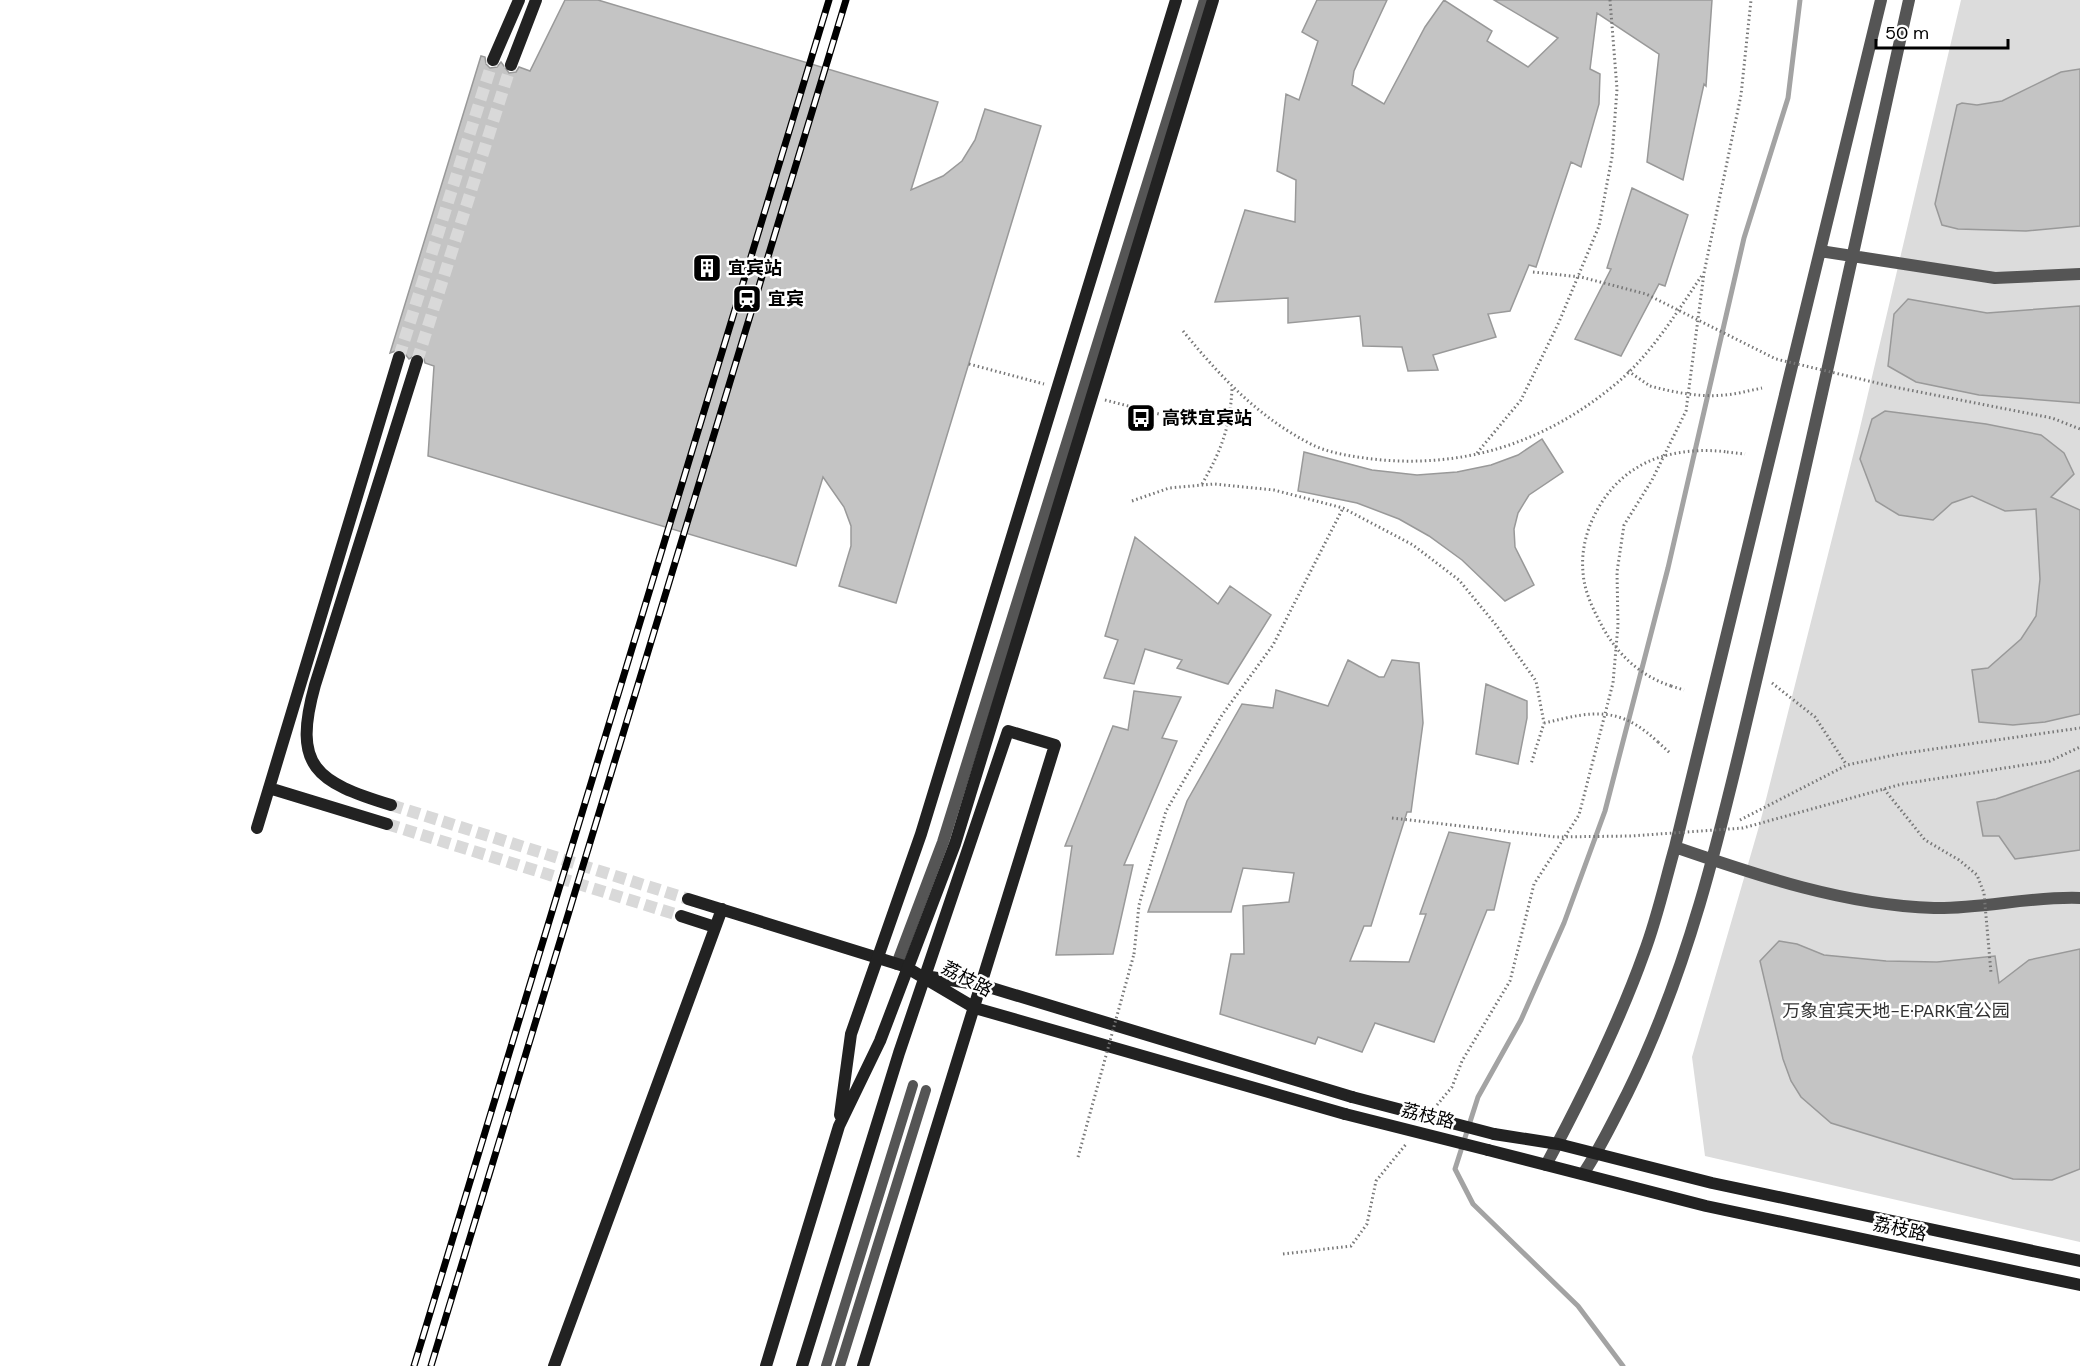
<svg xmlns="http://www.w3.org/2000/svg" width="2080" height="1366" font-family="'DM Sans','Noto Sans SC',sans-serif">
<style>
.green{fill:#dcdcdc}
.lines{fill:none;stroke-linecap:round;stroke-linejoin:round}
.stream{stroke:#a3a3a3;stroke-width:5}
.building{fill:#c4c4c4;stroke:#999;stroke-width:1.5}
.secondary-tunnel{stroke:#d9d9d9;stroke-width:12;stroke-dasharray:12 6;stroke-linecap:butt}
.path{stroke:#777;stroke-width:3;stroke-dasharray:1.5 3;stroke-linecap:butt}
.lane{stroke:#555;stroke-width:10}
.street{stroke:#555;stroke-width:12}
.secondary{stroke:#222;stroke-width:12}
.rail-casing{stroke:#000;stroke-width:7}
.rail{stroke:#fff;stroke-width:4.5;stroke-dasharray:14;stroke-linecap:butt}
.path-bridge{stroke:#777;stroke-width:3;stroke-dasharray:1.5 3;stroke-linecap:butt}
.secondary-bridge{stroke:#222;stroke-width:12}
.labels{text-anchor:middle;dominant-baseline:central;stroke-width:5;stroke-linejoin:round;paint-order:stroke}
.poi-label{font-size:18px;font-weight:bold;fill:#000;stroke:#fff;text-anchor:start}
.street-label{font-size:18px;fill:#000;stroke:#fff}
.park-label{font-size:18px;fill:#333;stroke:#fff}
</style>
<rect width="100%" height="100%" fill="#fff"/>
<path class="green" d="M1961,0h119v1242l-375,-86 -13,-99 68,-234 99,-391z"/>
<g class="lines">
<path class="stream" d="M1623,1366l-45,-60 -105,-102 -18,-35 23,-72 43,-77 43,-97 41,-112 63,-243 76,-330 44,-140 12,-98"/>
</g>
<path class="building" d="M565,0h33l340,102 -27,88 32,-14 19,-15 13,-21 10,-31 56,17 -145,477 -57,-17 12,-40v-20l-7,-19 -21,-30 -27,89 -368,-110 6,-90 -9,-3 -2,-7 -4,-3 -10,6 -8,-10 -11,4 91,-297 4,1 1,7 4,4 7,-1 4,-5 8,11 7,-1 3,-5 11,4z
M1317,0h70l-33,71 -2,14 32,19 41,-77 19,-27 48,31 -5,10 41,26 30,-29 -64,-38h218l-6,86 -2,-2 -21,96 -36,-18 12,-108 -62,-41 -7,56 10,5 -1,30 -18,63 -10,-5 -35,105 -7,-2 -19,46 -22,3 8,23 -63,18 5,15 -30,1 -6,-24 -39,-1 -3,-30 -72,7v-25l-73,4 30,-92 50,12 1,-42 -19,-9 9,-77 13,6 19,-59 -16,-9z
M2080,69v157l-54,5 -68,-2 -16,-4 -7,-21 22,-99 5,-2 15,2 25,-4 59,-29z
M1632,188l56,27 -23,71 -6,-2 -38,72 -46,-17 36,-70 -4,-1z
M1908,299l79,14 93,-7v97l-101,-8 -63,-13 -28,-16 6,-52z
M1885,411l101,13 55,11 23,18 10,21 -23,23 29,13v204l-35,8 -32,3 -34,-3 -7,-52 16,-2 33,-29 15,-23 4,-37 -4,-70 -31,2 -33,-15 -20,7 -19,17 -34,-5 -23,-14 -16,-42 12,-40z
M1542,439l21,33 -34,23 -11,18 -4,16 1,18 19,38 -29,16 -43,-41 -33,-24 -30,-17 -42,-16 -59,-12 6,-39 68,18 45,5 40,-3 34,-7 27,-10z
M1135,537l83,67 12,-18 41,29 -43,69 -51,-16 5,-8 -37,-11 -11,35 -30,-6 14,-38 -13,-4z
M1348,660l31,17h5l8,-17 27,3 4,60 -12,89h-4l-36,114h-7l-14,35 59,1 17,-48h-6l29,-82 61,11 -16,67h-7l-53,132 -59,-19 -13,29 -44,-15 -3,7 -95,-30 11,-60h13l-1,-48 46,-4 5,-29 -51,-5 -12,44h-83l39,-111 55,-97 31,4 3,-18 52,16z
M1486,684l41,17v17l-9,46 -42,-10z
M1134,691l47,6 -19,41 15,3 -53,124h9l-20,89 -57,1 16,-109h-7l48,-120 15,4z
M2080,770v80l-65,9 -16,-23h-16l-6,-34 19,-3z
M1779,941l18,3 27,11 62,6 51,1 58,-6 4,27 30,-23 51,-11v220l-28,11 -39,-1 -182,-56 -30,-26 -10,-16 -8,-22 -23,-98z"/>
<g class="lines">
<path class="secondary-tunnel" d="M399,357l94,-297
M417,361l94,-296
M391,805l297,94
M387,824l294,92"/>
<path class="path" d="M1183,331c36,44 73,84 124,111 19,11 43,14 65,17 90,10 170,-15 240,-72 38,-30 64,-74 91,-113
M969,364l75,20
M1628,371l22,15
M1739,393l23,-5
M1105,400l54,14
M1727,452l18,2
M1477,453l44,-53 38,-78 40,-96 13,-69 5,-68 -7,-89
M1202,484c19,-33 28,-56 30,-95
M1132,501l37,-13 45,-4 60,6 69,18 70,37 46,35 37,45 40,56 8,42 -13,41
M1772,683l43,34 31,47
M1671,686l13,4
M1544,723l22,-5
M1658,742l12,11
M1740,820l107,-55 52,-11 181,-26
M1134,954l5,-49 27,-94 56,-96 51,-70 70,-137
M1437,1105l15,-18 10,-26 48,-80 24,-97 45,-69 34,-132 5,-58 -1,-53 7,-47 28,-45 34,-69 18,-138 37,-178 10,-95
M1283,1254l68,-8 16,-22 9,-43 31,-38"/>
<path class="lane" d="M826,1366l87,-281
M840,1366l86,-276"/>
<path class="street" d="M1820,251l175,27 85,-4
M1675,847c84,29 169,58 259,61 48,1 97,-12 146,-10
M897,964l46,-122 262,-842
M1546,1165c37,-69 72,-139 98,-212 13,-34 21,-71 31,-106l206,-847
M1583,1174c17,-25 30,-53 44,-80 68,-137 99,-287 134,-434 52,-219 99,-440 148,-660"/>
<path class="secondary" d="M493,60l26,-60
M511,65l25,-65
M269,788l118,36
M391,805c-75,-23 -99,-38 -76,-120l102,-324
M257,828l142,-471
M688,899l216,67 71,42 370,106
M681,916l34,11
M931,977l51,8 370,112
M1494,1134l64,10 154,39 368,78
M1488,1150l218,56 374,79
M554,1366l168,-457
M802,1366l97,-313 109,-322 47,14 -192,621"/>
<g class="rail-casing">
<path id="rail" d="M414,1366l415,-1366
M431,1366l415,-1366"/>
</g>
<use href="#rail" class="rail"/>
<path class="path-bridge" d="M1533,272l48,5 65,17 130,65 118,28 158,31 28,11
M1650,386c30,8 59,13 89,7
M1671,686c-30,-10 -52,-30 -68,-58 -9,-17 -19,-36 -20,-56 -4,-39 20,-85 55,-105 24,-15 61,-19 89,-15
M1566,718c39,-9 62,-4 92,24
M1884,789l41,51 34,20 18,15 7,18 7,80
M1392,818l164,19 75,-1 112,-8 159,-44 148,-23 30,-14
M1078,1157l56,-203"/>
<path class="secondary-bridge" d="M1352,1097l142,37
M1345,1114l143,36
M840,1115l11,-81 70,-200 255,-834
M766,1366l73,-240 41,-85 75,-197 258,-844"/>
</g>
<defs>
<g id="building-square" transform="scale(1.5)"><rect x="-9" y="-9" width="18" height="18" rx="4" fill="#000" stroke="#fff"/><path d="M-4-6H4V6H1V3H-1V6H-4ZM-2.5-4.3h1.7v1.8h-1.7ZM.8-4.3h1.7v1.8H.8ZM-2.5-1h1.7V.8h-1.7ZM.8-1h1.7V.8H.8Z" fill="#fff"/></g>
<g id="station-square" transform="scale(1.5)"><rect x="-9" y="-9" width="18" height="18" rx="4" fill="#000" stroke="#fff"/><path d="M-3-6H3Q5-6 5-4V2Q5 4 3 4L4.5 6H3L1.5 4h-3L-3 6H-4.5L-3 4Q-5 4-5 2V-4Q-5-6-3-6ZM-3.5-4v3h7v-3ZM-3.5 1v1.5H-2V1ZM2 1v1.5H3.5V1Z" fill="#fff"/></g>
<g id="bus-square" transform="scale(1.5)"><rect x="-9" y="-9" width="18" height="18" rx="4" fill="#000" stroke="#fff"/><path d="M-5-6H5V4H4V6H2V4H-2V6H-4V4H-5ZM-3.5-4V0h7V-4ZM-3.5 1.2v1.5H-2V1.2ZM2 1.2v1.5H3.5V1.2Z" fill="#fff"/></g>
</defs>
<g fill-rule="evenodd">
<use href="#building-square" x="707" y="268"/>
<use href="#station-square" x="747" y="299"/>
<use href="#bus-square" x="1141" y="418"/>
</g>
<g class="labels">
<g class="poi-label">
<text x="728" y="268">宜宾站</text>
<text x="768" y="299">宜宾</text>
<text x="1162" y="418">高铁宜宾站</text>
</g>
<g class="street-label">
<text transform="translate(967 979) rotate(28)">荔枝路</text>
<text transform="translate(1428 1116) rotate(14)">荔枝路</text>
<text transform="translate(1900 1229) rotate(12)">荔枝路</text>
</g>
<g class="park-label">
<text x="1896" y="1011">万象宜宾天地-E·PARK宜公园</text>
</g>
</g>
<path d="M1876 39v9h132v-9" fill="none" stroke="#000000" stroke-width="3"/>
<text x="1885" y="39" font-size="18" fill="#000000" stroke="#ffffff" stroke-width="4.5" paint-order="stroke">50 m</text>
</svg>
